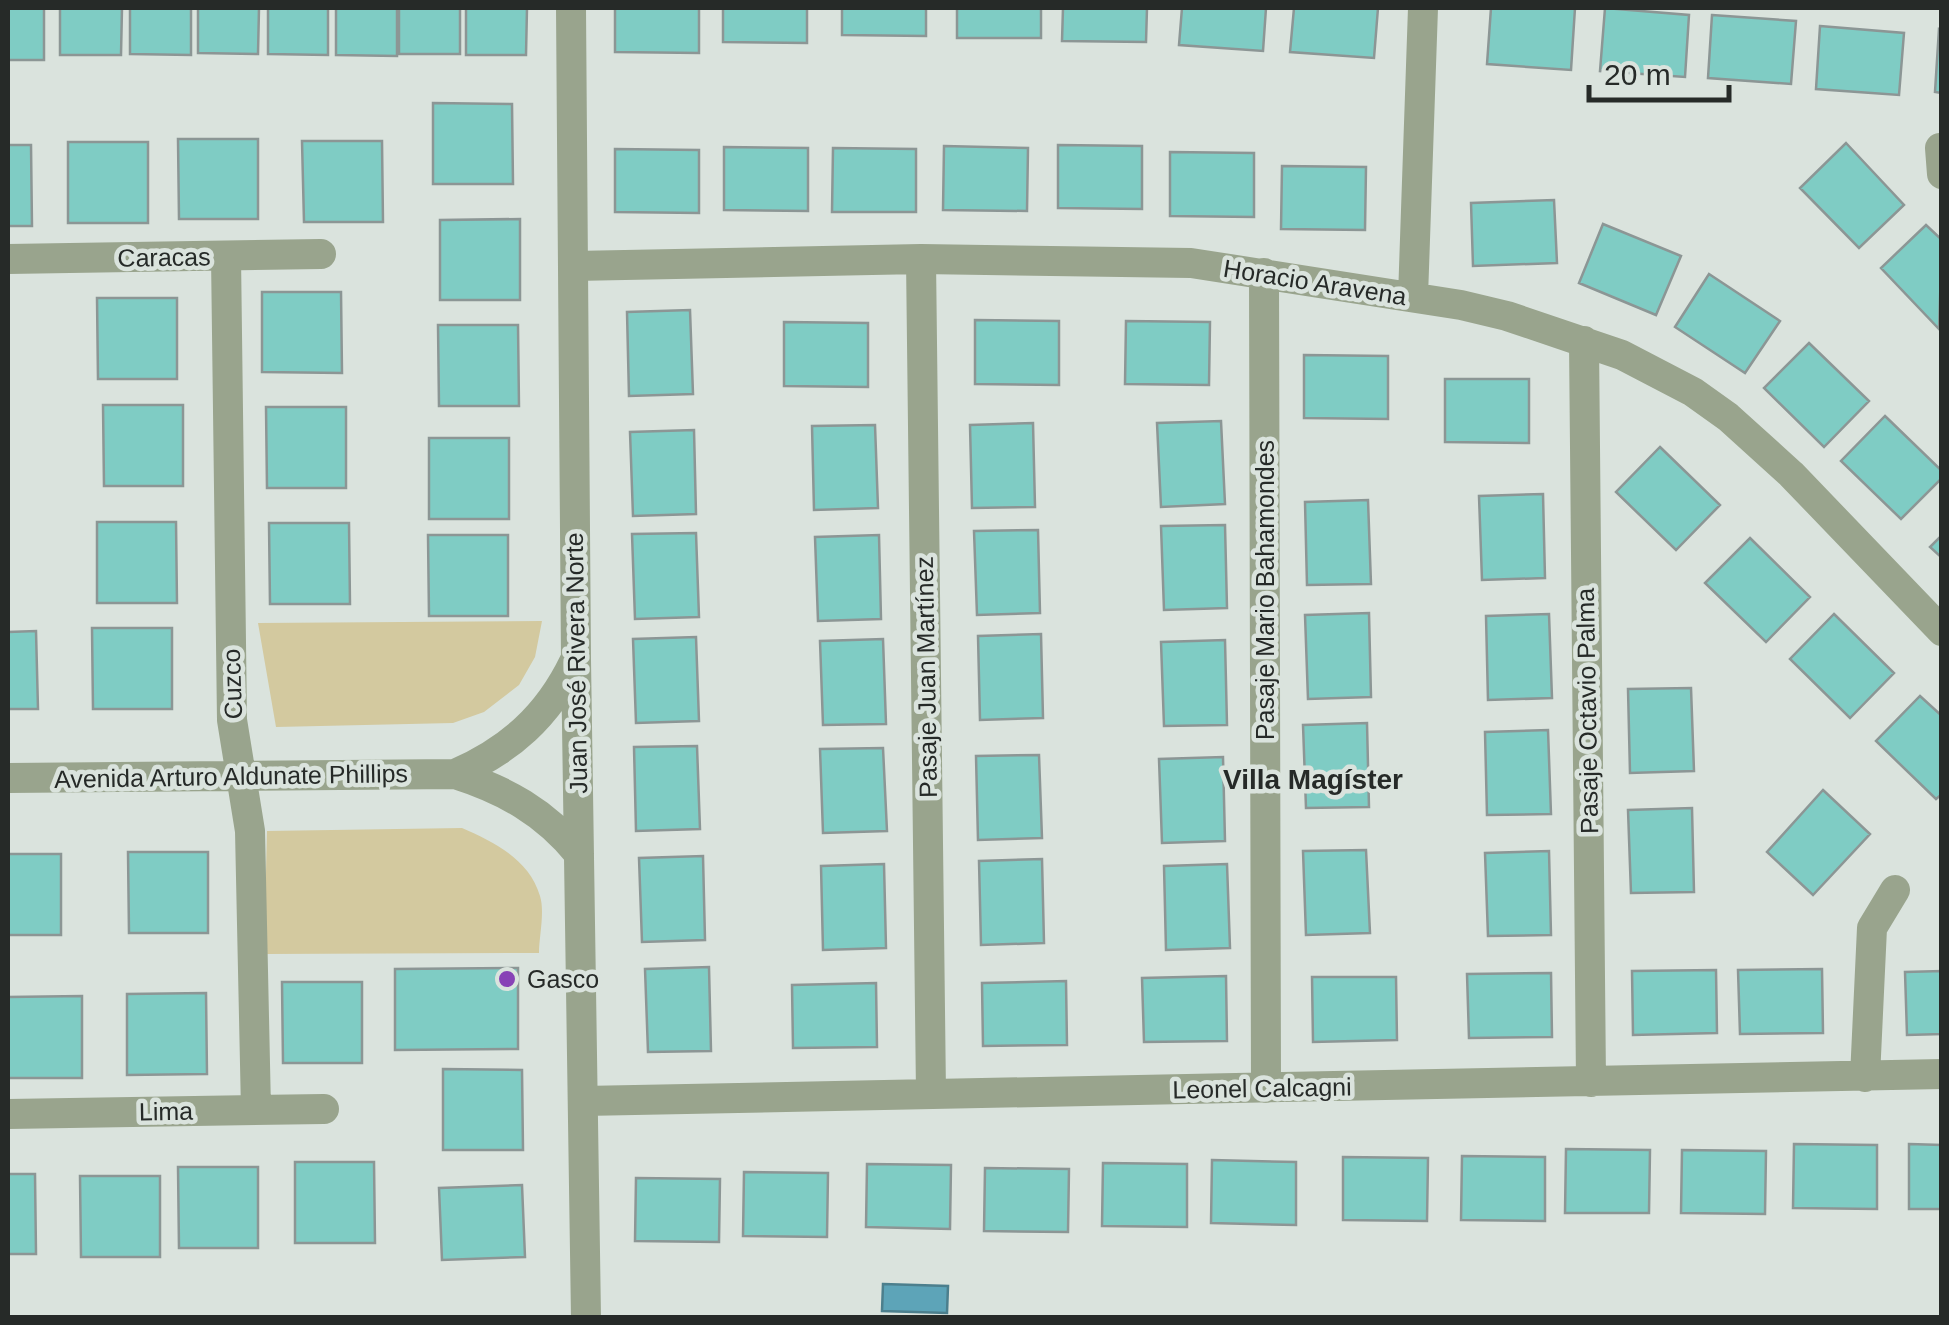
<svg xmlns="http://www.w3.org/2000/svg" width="1949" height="1325" font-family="Helvetica,sans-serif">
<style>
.green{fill:#d3c99f}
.water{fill:#5da4b8;stroke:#4c7f8d;stroke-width:2.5}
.building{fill:#7fccc4;stroke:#8c9695;stroke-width:2.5}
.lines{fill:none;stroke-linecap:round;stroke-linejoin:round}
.street{stroke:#99a48d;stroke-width:30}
.poi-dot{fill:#8842b6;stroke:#dae3dd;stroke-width:4}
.labels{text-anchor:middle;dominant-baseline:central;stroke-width:9;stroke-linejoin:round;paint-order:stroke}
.street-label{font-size:25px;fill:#262a28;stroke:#dae3dd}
.poi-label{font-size:25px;fill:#262a28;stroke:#dae3dd;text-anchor:start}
.neighbourhood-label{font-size:28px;font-weight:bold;fill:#262a28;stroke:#dae3dd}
</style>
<rect width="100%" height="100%" fill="#dae3dd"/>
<path class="green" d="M542,621l-7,36 -16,28 -35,27 -31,11 -177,4 -18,-104z
M462,828c32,14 67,31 78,68 5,16 -1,41 -1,57l-275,1 3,-123z"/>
<path class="water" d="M883,1284l65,2 -1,27 -65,-2z"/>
<path class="building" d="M8,8h36v52h-36z
M60,8h62l-1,47h-61z
M130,8h61v47l-61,-1z
M198,8h61l-1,46 -60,-1z
M268,8h60v47l-60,-1z
M336,8h61v48l-61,-1z
M399,8h61v46h-61z
M466,8h61l-1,47h-60z
M615,8h84v45l-84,-1z
M723,8h84v35l-84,-1z
M842,8h84v28l-84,-1z
M957,8h84v30h-84z
M1063,8h84l-1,34 -84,-1z
M1182,8h84l-3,43 -84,-6z
M1294,8h84l-4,50 -84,-6z
M1491,8h84l-4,62 -84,-6z
M1605,8l84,7 -4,62 -85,-6z
M1712,15l84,6 -5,63 -83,-6z
M1820,26l84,7 -5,62 -83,-6z
M1939,29l3,1v63l-7,-1z
M433,103l79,1 1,80h-80z
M178,139h80v80h-79z
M302,141h80l1,81h-79z
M68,142h80v81h-80z
M1846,143l58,62 -45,43 -59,-60z
M8,145h23l1,81h-24z
M1058,145l84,1v63l-84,-1z
M944,146l84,2 -1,63 -84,-1z
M724,147l84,1v63l-84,-1z
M833,148l83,1v63h-84z
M615,149l84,1v63l-84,-1z
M1170,152l84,1v64l-84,-1z
M1282,166l84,1 -1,63 -84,-1z
M1554,200l3,63 -84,3 -2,-63z
M520,219v81h-80v-80z
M1603,224l78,32 -25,59 -77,-32z
M1926,225l16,15 -3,89 -58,-61z
M1709,274l71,47 -35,52 -70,-46z
M262,292h79l1,81 -80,-1z
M97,298h80v81h-79z
M690,310l3,84 -64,2 -2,-84z
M975,320l84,1v64l-84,-1z
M1126,321l84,1 -1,63 -84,-1z
M784,322l84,1v64l-84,-1z
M438,325h80l1,81h-80z
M1809,343l60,58 -45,46 -60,-59z
M1304,355l84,1v63l-84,-1z
M1445,379h84v64l-84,-1z
M103,405h80v81h-79z
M266,407h80v81h-79z
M1885,416l57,55v7l-41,41 -60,-58z
M1221,421l4,83 -64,3 -4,-84z
M1033,423l2,84 -63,1 -2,-83z
M875,425l3,83 -64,2 -2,-84z
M694,430l2,84 -63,2 -3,-84z
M429,438h80v81h-80z
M1660,447l60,58 -44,45 -60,-58z
M1543,494l2,84 -63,2 -3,-84z
M1368,500l3,84 -64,1 -2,-83z
M97,522h79l1,81h-80z
M269,523h80l1,81h-80z
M1225,525l2,83 -63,2 -3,-84z
M1038,530l2,83 -63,2 -3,-84z
M696,533l3,84 -64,2 -3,-85z
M428,535h80v81h-79z
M879,535l2,84 -63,2 -3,-84z
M1942,535v23l-12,-11z
M1750,538l60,59 -44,45 -61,-59z
M1369,613l2,84 -63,2 -3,-84z
M1549,614l3,84 -64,2 -2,-84z
M1834,614l60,59 -44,45 -60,-59z
M92,628h80v81h-79z
M36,631l2,78h-30v-77z
M1041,634l2,84 -63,2 -2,-84z
M696,637l3,84 -63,2 -3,-84z
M883,639l3,85 -63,1 -3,-84z
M1225,640l2,85 -63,1 -3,-84z
M1691,688l3,83 -64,2 -2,-84z
M1920,696l22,20v78l-6,5 -60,-58z
M1367,723l2,84 -63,1 -3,-83z
M1548,730l3,84 -64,1 -2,-83z
M697,746l3,83 -64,2 -2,-84z
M883,748l4,83 -64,2 -3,-84z
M1039,755l3,83 -64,2 -2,-84z
M1223,757l2,84 -63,2 -3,-84z
M1823,790l47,44 -57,61 -46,-43z
M1692,808l2,84 -63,1 -3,-83z
M1366,850l4,83 -64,2 -3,-84z
M1549,851l2,84 -63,1 -3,-83z
M128,852h80v81h-79z
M8,854h53v81h-53z
M703,856l2,84 -63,2 -3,-84z
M1042,859l2,84 -63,2 -2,-84z
M884,864l2,84 -63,2 -2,-84z
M1227,864l3,84 -64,2 -2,-84z
M709,967l2,84 -63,1 -3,-83z
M518,968v81l-123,1v-81z
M1822,969l1,64 -83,1 -2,-64z
M1716,970l1,63 -84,2 -1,-64z
M1942,971v63l-35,1 -2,-63z
M1551,973l1,64 -83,1 -2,-64z
M1226,976l1,65 -83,1 -2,-64z
M1312,977h84l1,63 -84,2z
M1066,981l1,64 -84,1 -1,-63z
M282,982h80v81h-79z
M876,983l1,64 -84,1 -1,-63z
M206,993l1,81 -80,1v-81z
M82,996v82h-74v-81z
M443,1069l79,1 1,80h-80z
M1794,1144l83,1v64l-84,-1z
M1909,1144l33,1v64h-33z
M1566,1149l84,1 -1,63h-84z
M1682,1150l84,1 -1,63 -84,-1z
M1462,1156l83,1v64l-84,-1z
M1343,1157l85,1 -1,63 -84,-1z
M1212,1160l84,2v63l-85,-2z
M295,1162h79l1,81h-80z
M1103,1163l84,1v63l-85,-1z
M867,1164l84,1 -1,64 -84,-2z
M178,1167h80v81h-79z
M985,1168l84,1 -1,63 -84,-1z
M744,1172l84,1 -1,64 -84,-1z
M8,1174h27l1,80h-28z
M80,1176h80v81h-79z
M636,1178l84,1 -1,63 -84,-1z
M522,1185l3,72 -83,3 -3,-72z"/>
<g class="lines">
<path class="street" d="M571,8l5,652 10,658
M1940,148l2,26
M226,256l6,464 18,111 6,279
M8,259l313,-5
M921,259l10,835
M574,266l347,-7 270,4 270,42 46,11 115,39 71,37 35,25 63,57 151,157
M1264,273l2,815
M1413,297l10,-289
M1584,341l7,741
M455,774c50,16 90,38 124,80
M8,778l447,-4c55,-24 93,-58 119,-112
M1865,1077l7,-149 23,-38
M583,1101l1359,-27
M8,1114l316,-5"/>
</g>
<circle class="poi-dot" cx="507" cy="979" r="10"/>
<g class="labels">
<g class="street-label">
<text transform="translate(164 257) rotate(-1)">Caracas</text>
<text transform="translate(1315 282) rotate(9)">Horacio Aravena</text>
<text transform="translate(1265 590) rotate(-90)">Pasaje Mario Bahamondes</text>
<text transform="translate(576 663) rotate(-91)">Juan José Rivera Norte</text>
<text transform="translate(926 677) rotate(-91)">Pasaje Juan Martínez</text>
<text transform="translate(232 684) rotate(-92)">Cuzco</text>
<text transform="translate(1587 711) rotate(-91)">Pasaje Octavio Palma</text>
<text transform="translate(231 776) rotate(-1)">Avenida Arturo Aldunate Phillips</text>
<text transform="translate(1262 1088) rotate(-1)">Leonel Calcagni</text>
<text transform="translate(166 1111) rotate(-1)">Lima</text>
</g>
<g class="poi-label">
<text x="527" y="979">Gasco</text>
</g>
<g class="neighbourhood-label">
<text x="1313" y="779">Villa Magíster</text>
</g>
</g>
<rect width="1949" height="1325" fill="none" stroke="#262a28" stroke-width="20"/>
<path d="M1589 85v15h140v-15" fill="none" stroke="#262a28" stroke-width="5"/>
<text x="1604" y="85" font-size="30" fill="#262a28" stroke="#dae3dd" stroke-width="8" paint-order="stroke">20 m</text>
</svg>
